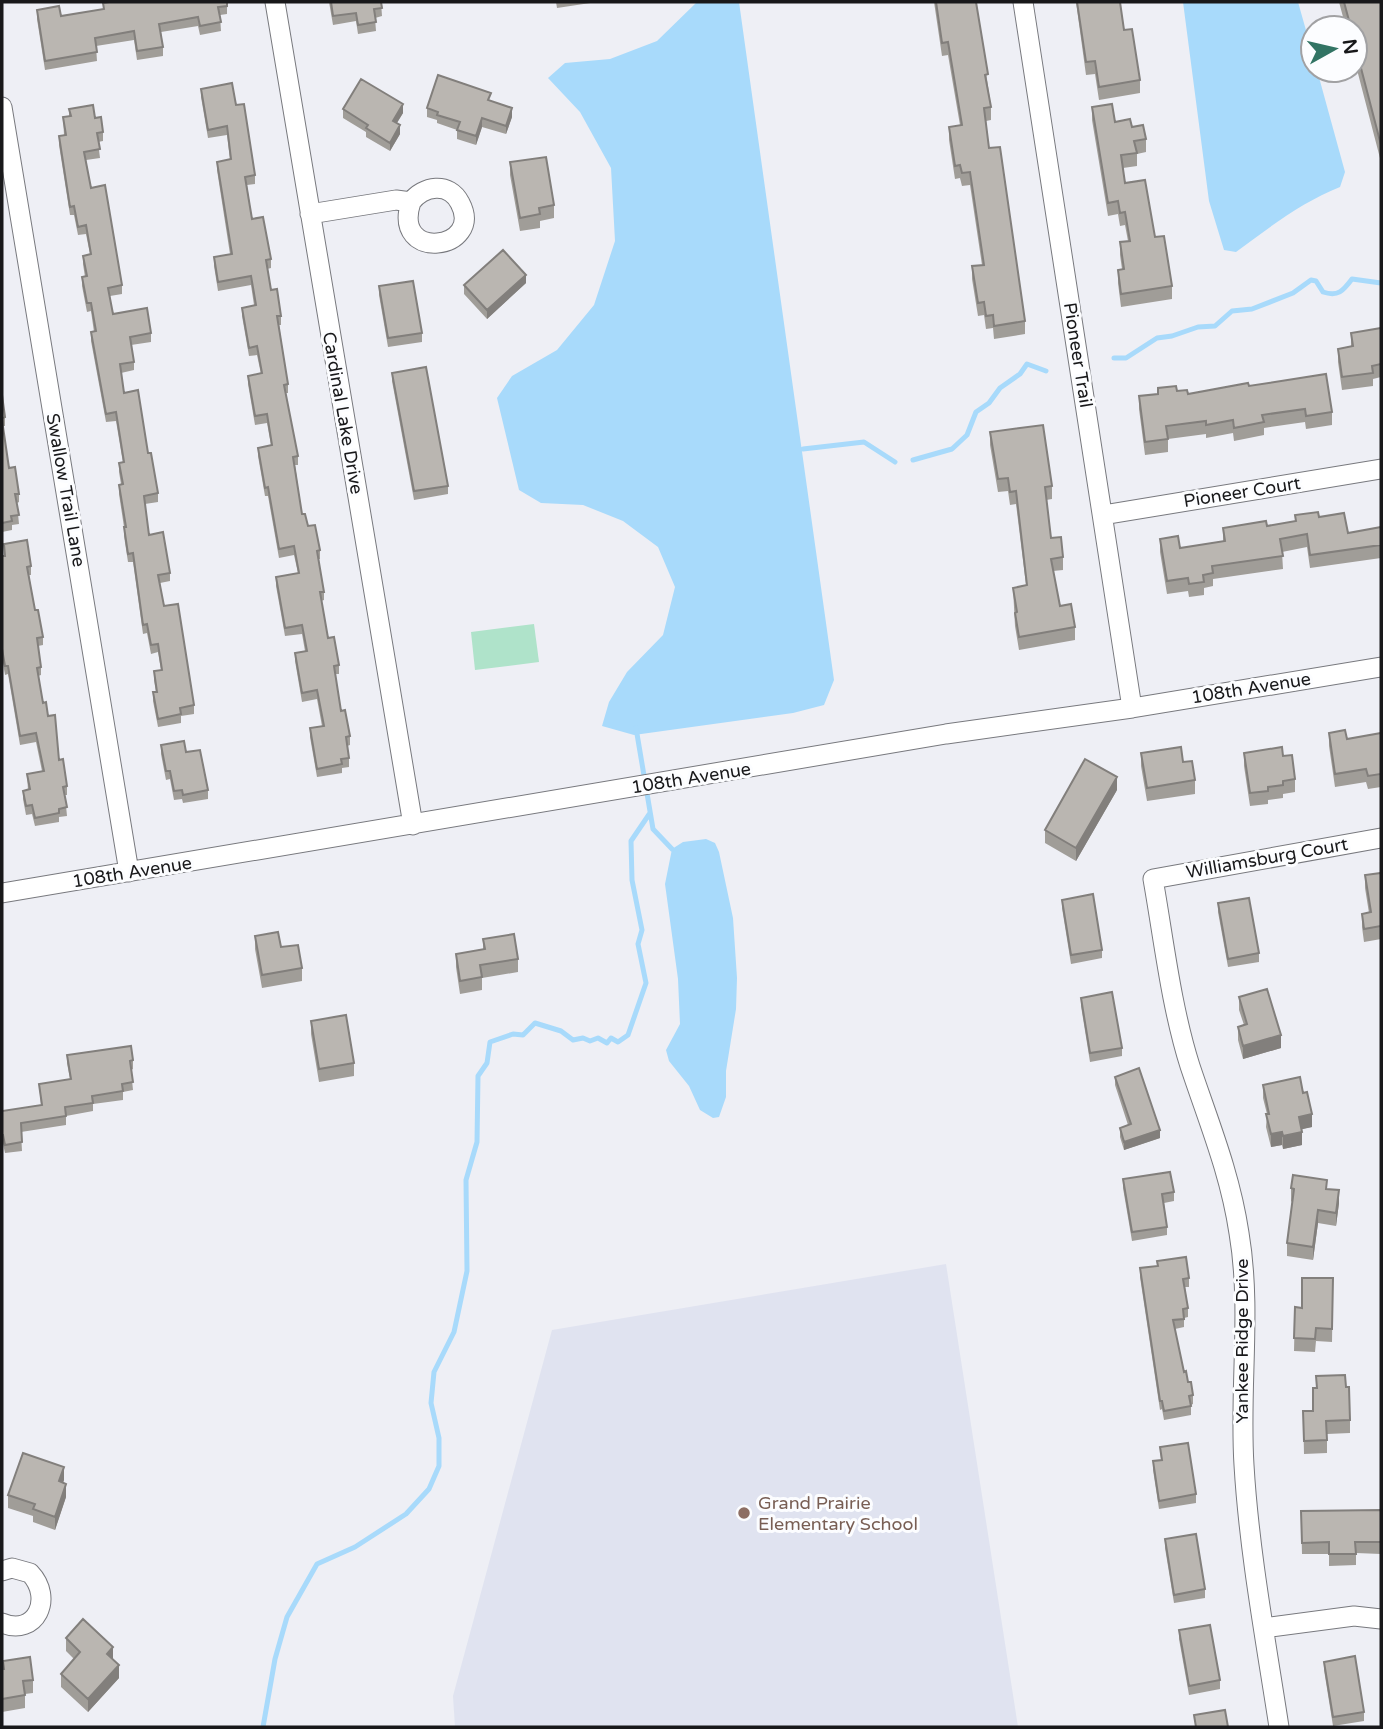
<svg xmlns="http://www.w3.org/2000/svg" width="1383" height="1729" font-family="'Varela Round',sans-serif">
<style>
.built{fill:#e0e3f0}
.green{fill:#afe3ca}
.water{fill:#a8dafb}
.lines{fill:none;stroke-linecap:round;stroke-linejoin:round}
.stream{stroke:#a8dafb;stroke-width:5}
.street-casing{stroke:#78797e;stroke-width:21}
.street{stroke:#fff;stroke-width:19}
.wall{fill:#a09d98}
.shaded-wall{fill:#827f7c}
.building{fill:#bab6b1;stroke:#827f7c;stroke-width:2}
.education-dot{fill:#8d6e63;stroke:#fcfdff;stroke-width:2.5}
.labels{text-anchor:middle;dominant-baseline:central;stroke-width:6;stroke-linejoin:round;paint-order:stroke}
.street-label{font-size:18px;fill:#18181a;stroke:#fcfdff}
.education-label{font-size:18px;fill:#785e54;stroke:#fcfdff;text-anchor:start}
</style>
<rect width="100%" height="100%" fill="#eeeff5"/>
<path class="built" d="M946,1264l72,463h-563l-2,-31 99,-366z"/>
<path class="green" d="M534,624l5,38 -64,8 -4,-38z"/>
<path class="water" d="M697,2h42l95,678 -10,25 -31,8 -159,22 -32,-9 7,-24 18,-30 36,-37 12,-48 -17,-40 -35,-26 -40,-16 -42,-2 -22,-13 -22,-92 15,-22 45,-26 37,-45 21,-64 -4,-73 -31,-56 -32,-34 17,-15 45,-4 47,-18z
M1183,2h115l15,53v15h4l28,102 -5,15c-38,15 -70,40 -104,65l-12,-2 -15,-49z
M706,839l9,4 4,9 14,66 4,60 -1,31 -10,62v26l-7,20 -6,1 -13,-8 -11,-24 -20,-25 -3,-11 14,-26 -2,-45 -13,-95 7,-35 11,-7z"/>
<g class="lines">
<path class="stream" d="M1114,358h12l31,-20 15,-2 26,-9 17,-1 17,-15 20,-2 41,-16 18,-13 5,1 7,11c15,5 20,-1 29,-13l29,4
M803,449l61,-7 31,20
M913,460l39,-11 15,-14 9,-23 13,-9 11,-15 20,-14 7,-10 19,7
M636,728l17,101 19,20
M263,1727l12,-68 12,-42 30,-53 38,-17 51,-33 23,-25 10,-23v-28l-8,-35 3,-31 20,-40 13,-61 -1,-91 11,-38 1,-66 9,-13 3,-21 23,-8 10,1 12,-12 26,8 12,9 10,-2 7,3 8,-3 9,5 4,-5 7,4 10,-7 18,-52 -8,-39 4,-14 -10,-50 -1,-39 19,-28"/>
<g class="street-casing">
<path id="street" d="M275,2l138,823
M1023,2l109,706
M2,107l127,765
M310,214l86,-14 15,2c12,-16 38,-21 49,1 25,47 -69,60 -49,-1
M1103,515l278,-46
M2,893l944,-159 186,-26 249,-41
M2,1571l10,-3 18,5c24,25 6,64 -28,50
M1264,1628l90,-12 27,3
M1279,1727c-13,-85 -30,-176 -35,-262 -5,-77 8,-155 -5,-232 -9,-60 -30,-110 -49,-167 -19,-60 -26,-125 -37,-187l228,-41"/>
</g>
<use href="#street" class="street"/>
</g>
<path class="wall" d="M329,2h52l1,14 -7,2 1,13 -18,3 -2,-13 -23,4z
M556,2h41l-40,6z
M934,2h42l15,105v13l-5,1 3,27 36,173v13l-31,5 -1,-11 -7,1 -2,-14 -6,1 -6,-37v-13l10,-1 -12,-80 -8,1 -2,-8 -5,1 -6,-39v-13l11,-2 -12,-70 -6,1z
M1076,2h44l4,28 16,50v13l-41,7 -4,-26 -9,1z
M1339,2h42v160l-26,-100v-34h-9z
M103,3l124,3v8l-7,1 1,16 -21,4 -2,-9 -37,6 2,15v9l-26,4 -3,-20 -38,6 1,15 -52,9 -8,-51v-9l24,6 42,-7z
M201,89l35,16 19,70v9l-8,1 5,34 19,40v9l-4,1 4,21 10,26v9h-2l9,59v9h-3l13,63v9h-3l7,49 18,36v9h-2l6,33v8l-3,1 7,37 11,27v9h-4l6,37 9,25v9l-3,1 2,12v9l-7,1v5l-25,4 -7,-40v-9l12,-2 -5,-27 -15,3 -7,-41v-8l10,-2 -3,-17 -17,2 -9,-50v-9l22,-4 -4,-18 -15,3 -11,-62h-3l-7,-40v-8l13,-3 -4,-22 -12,2 -7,-41v-8l13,-2 -4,-19 -8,1 -7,-40v-8l12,-3 -3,-20 -33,6 -4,-25v-9l16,-3 -13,-84v-8l13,-2 -3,-25 -19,3 -7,-41z
M491,101l21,16 -6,17 -24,-7 -6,18 -19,-6v-9l-20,-7v-3l-10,-3v-9z
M1092,107l23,15 17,5 14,12v13l-9,2v12l-14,2 2,15 30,54 17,49v13l-51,8 -3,-24v-13l4,-1 -2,-14v-13l8,-1 -3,-16 -5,1 -2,-12 -10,2 -16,-96z
M69,109l26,9 8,14v9l-5,1 2,16 -14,2 5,28 31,97v9l-12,2 3,18 38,19v9l-20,3 3,17v8l-13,3 3,20 24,60 10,40v9l-13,2 4,31 21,38v8l-10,2 4,23 30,99v9l-13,2v7l-23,4 -5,-26v-9h3l-2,-12v-9l7,-1 -3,-18 -7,2 -4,-21 -4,1 -10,-72h-5l-4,-26v-9l-5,-33v-9l2,-1 -2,-12v-9h4l-7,-42 -10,1 -15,-81v-9h3l-3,-21 -4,1 -5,-26v-9h3l-2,-13v-8l7,-2 -4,-20 -8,1 -4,-20h-4l-11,-70v-9l5,-1 -1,-18 6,-1z
M343,109l60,4 -6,10 3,11 -10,17 -24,-14v-5l-23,-14z
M510,162l44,43v13l-14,3v7l-20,3 -10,-56z
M526,283l-39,36 -23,-25v-9z
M379,286l43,47v9l-34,5 -9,-52z
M1381,328v49l-8,2v7l-31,4 -4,-28v-13l13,-2v-14z
M392,373l56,113v8l-34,6 -22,-119z
M1249,386l83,26v13l-26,4 -1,-7 -41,6v7l-30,6 -1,-8 -27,5v-4l-38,5v13l-23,3 -6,-46v-13l19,-2v-6l30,6z
M2,395l3,22v9h-2l6,42 10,26v8l-2,1 2,21 -7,1v5l-10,2z
M990,432l62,54v13l-6,1 5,38 12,19v13l-10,1 7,35 15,21v13l-56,10 -4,-24 -2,-38 13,-3 -10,-81 -6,1 -2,-14 -10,1 -8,-47z
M1295,515l24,2 29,16 33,-6v34v-3l-71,10 -3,-21 -25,5 1,17 -70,10v7l-9,2v7l-15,2 -1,-6 -21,3 -7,-42v-13l20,9 43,-7v-13l44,-2 28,-5z
M4,544l27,22v9h-2l6,35 8,27v8l-5,1 3,21v8l-3,1 5,27 5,13 11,44 8,26v9h-2l2,21 -8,1v5l-24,4 -3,-12 -6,1 -3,-16v-8l5,-1 -1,-16 15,-3 -6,-29 -16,3 -12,-71 -3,1 -3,-18v-101h2z
M1329,733l18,6 34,-6v54l-13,2 -2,-7 -31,5 -6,-41z
M161,745l25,7 22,38v9l-25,4 -1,-4 -8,1 -4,-21 -4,1 -5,-26z
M1141,753l42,9 12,18v14l-48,7 -6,-35z
M1244,753l39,3 12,23v13l-12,2v4l-15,2v4l-18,2 -6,-40z
M1117,790l-41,71 -31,-18v-13z
M1381,873v66l-17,3 -2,-15v-13l7,-1 -4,-25v-13z
M1062,900l40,50v8l-31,6 -9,-56z
M1218,903l41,50v9l-31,5 -10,-55z
M255,936l47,32v13l-40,7 -7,-39z
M483,939l35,20v13l-36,6v12l-22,4 -4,-27v-13l27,-5z
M1239,997l42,51 -38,11 -5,-19v-13l6,-2 -5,-15z
M1081,998l41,50v8l-32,6 -9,-56z
M311,1021l43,42v13l-35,6 -8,-48z
M67,1055l66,5v9l-2,1 2,20 -10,2v8l-30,4v7l-27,5v9l-45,7 1,19 -17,2 -2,-9h-1v-33l39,-6 -2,-21 31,-5 -3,-16z
M1115,1077l45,61 -36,12 -4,-13v-9l8,-3 -13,-40z
M1263,1085l49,42 -11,2 1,16 -19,4 -1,-4 -11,2 -5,-20 1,-13 -4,-16z
M1123,1179l51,13v9l-10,2 3,24v8l-35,6 -9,-53z
M1291,1188l36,1 12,14 -3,23 -18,-3 -5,37 -26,-4v-13l5,-41 -1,-1z
M1157,1261l32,17v9h-4l3,21v9l-4,1v9l-9,2 9,43 9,23v9l-2,1v10l-27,5 -2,-11 -2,1 -20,-133v-9l17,-2z
M1333,1278l-1,64 -16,-1 -1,11 -21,-1 1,-44 7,1z
M1346,1387l4,33v13l-23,1v19l-23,1 -1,-43h10z
M1160,1447l36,47v9l-37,6 -6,-39v-9l8,-1z
M64,1480l-1,2 3,15 -11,33 -22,-8v-6l-25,-8v-13z
M1381,1510v44l-25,-1v12l-27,1v-12h-27l-1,-43z
M1165,1539l40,50v9l-31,5 -9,-55z
M1179,1630l41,50v9l-31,6 -10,-56z
M66,1638l47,22 6,18 -31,34 -27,-25v-13l13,-15 -8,-8z
M3,1661l30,19v13l-8,1v14l-23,4v-43h1z
M1324,1662l40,50v9l-31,5 -9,-56z"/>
<path class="shaded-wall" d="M403,104v9l-10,16v-8z
M512,108v9l-6,17v-8z
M482,118v9l-6,18v-9z
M400,125v9l-10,17v-8z
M526,275v8l-39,36v-9z
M1117,777v13l-41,71v-13z
M1281,1035v13l-38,11v-13z
M1312,1114v13l-13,3v-13z
M1160,1130v8l-36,12v-8z
M1282,1132v13l-11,2v-13z
M1302,1132v13l-19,4v-13z
M1339,1190v13l-3,23v-13z
M1318,1210v13l-5,37v-13z
M64,1467v13l-5,14v-13z
M66,1484v13l-11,33v-13z
M113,1647v13l-6,-6z
M119,1665v13l-31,34v-13z"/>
<path class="building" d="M109,2h118v4l-9,1 3,15 -21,4 -2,-9 -39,7 4,23 -26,4 -3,-20 -39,7 2,14 -52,9 -8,-51 22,-4 2,10 43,-7 -1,-6z
M331,2h50l1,6 -8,1 2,13 -18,3 -2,-12 -23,3z
M936,2h40l12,72 -3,1 6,32 -7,1 5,40 11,-1 25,174 -31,5 -1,-11 -7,1 -2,-14 -6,1 -6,-37 12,-1 -14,-93 -8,1 -2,-8 -5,1 -6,-39 13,-2 -14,-83 -6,1z
M1077,2h43l4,28 8,-1 8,51 -41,7 -4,-26 -9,1z
M1344,2h37v143l-26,-100v-17h-4z
M438,75l53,18 -3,7 24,8 -6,18 -24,-8 -6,18 -19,-6 3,-8 -23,-7 1,-3 -11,-4z
M361,79l42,25 -10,17 7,4 -10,18 -24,-15 2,-3 -25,-16z
M232,83l4,22 8,-1 11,71 -10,2 7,42 11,-2 8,42 -5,1 5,30 6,-1 4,27h-4l11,68 -4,1 14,71 -5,1 9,57h3l3,12 7,-1 5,25 -3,1 7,41h-4l8,46 6,-1 5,28 -5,1 7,45 4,-1 5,26 -4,1 3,21 -8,1 1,5 -25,5 -7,-41 14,-2 -7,-36 -15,3 -7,-40 12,-2 -5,-26 -17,3 -9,-51 23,-4 -5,-27 -15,3 -11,-62 -3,1 -7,-40 14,-3 -5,-31 -12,2 -7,-40 14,-3 -5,-27 -8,2 -7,-40 14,-3 -5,-29 -33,6 -4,-25 18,-3 -15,-92 14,-3 -4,-33 -19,4 -7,-41z
M1112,104l3,18 15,-3 2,8 11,-2 3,14 -12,2 3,12 -16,2 4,28 20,-3 10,57 9,-1 8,50 -51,8 -3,-24 6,-1 -4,-27 10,-1 -5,-29 -5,1 -2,-12 -10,2 -16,-96z
M93,105l2,13 6,-1 2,15 -6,1 3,16 -16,3 7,36 14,-3 17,100 -14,3 5,26 34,-6 4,25 -21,4 4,25 -14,2 4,29 14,-3 10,63h3l7,40 -14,3 5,39 14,-3 7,41 -12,2 6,31 14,-2 16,101 -14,3 1,6 -23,5 -5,-27h4l-3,-21 8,-1 -4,-26 -7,1 -4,-21 -4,1 -10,-72 -5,1 -4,-27h2l-7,-42 4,-1 -4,-21 5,-1 -8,-50 -10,2 -15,-82 5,-1 -5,-28h-4l-5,-26 5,-1 -4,-20 8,-2 -5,-29 -8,2 -4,-21 -4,1 -11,-71 7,-1 -3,-18 8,-1 -2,-7z
M546,157l8,48 -15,3 1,6 -20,4 -10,-56z
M503,250l23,25 -39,35 -23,-25z
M413,281l9,52 -34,5 -9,-52z
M1381,328v36l-9,2 1,7 -31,4 -4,-28 15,-3 -2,-13z
M426,367l22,119 -34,5 -22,-118z
M1326,374l6,38 -26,4 -1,-7 -43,6 2,7 -30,6 -1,-8 -27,5v-4l-40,5 2,13 -23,3 -6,-46 19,-2v-6l18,-2 1,5 10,-1 1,4 60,-11 1,3z
M2,395l3,22 -3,1z
M2,420l7,48 6,-1 4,27h-4l4,21 -8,1 1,5 -10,2z
M1043,425l9,61 -7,1 6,51 10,-1 2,20 -12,2 9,47 11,-2 4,23 -56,10 -4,-24 2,-1 -4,-24 14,-3 -11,-94 -6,1 -2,-14 -10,1 -8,-47z
M1318,512l1,5 25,-4 4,20 33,-6v21v-3l-71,10 -3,-21 -27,5 3,17 -71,10 1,7 -10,2 1,7 -15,2 -1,-6 -21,3 -7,-42 18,-3 2,12 45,-7 -2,-13 43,-7 1,5 29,-5 -1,-6z
M27,540l4,26 -4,1 8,43h3l5,27 -6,1 4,29 -4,1 6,35 3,-1 2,14 7,-1 4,45 4,-1 4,27 -4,1 4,20 -8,2v4l-24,5 -3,-13 -6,1 -3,-15 7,-2 -3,-15 17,-3 -8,-38 -16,3 -12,-70h-3l-3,-17v-93h3l-1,-12z
M1345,730l2,9 34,-6v41l-13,2 -2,-7 -31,5 -6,-41z
M184,741l2,11 14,-2 8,40 -25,5 -1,-5 -8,1 -4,-20h-4l-5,-26z
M1181,747l2,15 9,-1 3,19 -48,8 -6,-35z
M1282,747l1,9 9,-1 3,24 -12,2v4l-15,2v4l-18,2 -6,-40z
M1085,759l32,18 -41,71 -31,-18z
M1381,873v53l-17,3 -2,-15 9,-2 -6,-37z
M1093,894l9,56 -31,5 -9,-55z
M1249,898l10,55 -31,6 -10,-56z
M278,932l3,15 17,-2 4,23 -40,7 -7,-39z
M514,934l4,25 -38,6 2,12 -22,4 -4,-27 29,-5 -2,-10z
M1267,989l14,46 -38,11 -5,-19 9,-3 -8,-27z
M1112,992l10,56 -32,5 -9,-55z
M346,1015l8,48 -35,6 -8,-48z
M131,1046l2,14 -3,1 3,21 -11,2 1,7 -31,5 1,7 -28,4 1,9 -45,7 1,19 -17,3 -2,-10h-1v-24l40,-6 -3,-21 32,-5 -4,-24z
M1139,1068l21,62 -36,12 -4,-14 11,-4 -16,-47z
M1300,1077l3,16 4,-1 5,22 -13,3 3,15 -19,4 -1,-4 -11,2 -5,-20h3l-6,-29z
M1170,1172l4,20 -12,2 5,33 -35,5 -9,-53z
M1293,1175l34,5 -1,9 13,1 -3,23 -18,-3 -5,37 -26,-4 7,-54 -3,-1z
M1186,1257l3,21 -6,1 5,29 -5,1 1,10 -11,1 11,52 2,-1 2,11h3l2,13 -4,1 2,10 -27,5 -2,-10h-2l-20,-133 18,-2 -1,-5z
M1302,1278h31l-1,51 -16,-1 -1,11 -21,-1 1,-31 7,1z
M1345,1375l1,12h3l1,33 -24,1 1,19 -23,1 -1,-30h10v-23h4l-1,-12z
M1188,1443l8,51 -37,7 -6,-40 9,-1 -2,-13z
M23,1453l41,14 -5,14 7,3 -11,33 -22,-8 2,-5 -27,-9z
M1381,1510v32h-26l1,12h-27v-12l-27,1 -1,-32z
M1196,1534l9,55 -31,6 -9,-56z
M83,1619l30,28 -6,7 12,11 -31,34 -27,-25 19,-22 -14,-14z
M1210,1625l10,55 -31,6 -10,-56z
M1355,1656l9,56 -31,5 -9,-55z
M30,1657l3,23 -10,1 2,14 -23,4v-30h2l-1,-8z
M1225,1710l3,17h-32l-2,-12z"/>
<circle class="education-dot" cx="744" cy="1513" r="7"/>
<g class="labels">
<g class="street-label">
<text transform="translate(1078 355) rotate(81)">Pioneer Trail</text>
<text transform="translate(343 413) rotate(80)">Cardinal Lake Drive</text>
<text transform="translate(66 490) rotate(80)">Swallow Trail Lane</text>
<text transform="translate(1242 492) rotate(-9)">Pioneer Court</text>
<text transform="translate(1251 688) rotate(-9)">108th Avenue</text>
<text transform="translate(691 778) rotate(-9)">108th Avenue</text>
<text transform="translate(1267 858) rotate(-10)">Williamsburg Court</text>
<text transform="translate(132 872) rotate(-9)">108th Avenue</text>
<text transform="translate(1242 1341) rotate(-90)">Yankee Ridge Drive</text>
</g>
<g class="education-label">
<text x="758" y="1503">Grand Prairie<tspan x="758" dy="21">Elementary School</tspan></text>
</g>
</g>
<rect width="1383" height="1729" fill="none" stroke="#18181a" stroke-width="7"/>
<g transform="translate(1334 49) rotate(82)"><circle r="33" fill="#fcfdff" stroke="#a1a1a3" stroke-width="2"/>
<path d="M0-5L12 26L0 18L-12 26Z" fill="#327464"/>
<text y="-10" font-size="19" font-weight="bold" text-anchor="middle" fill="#18181a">N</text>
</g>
</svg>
